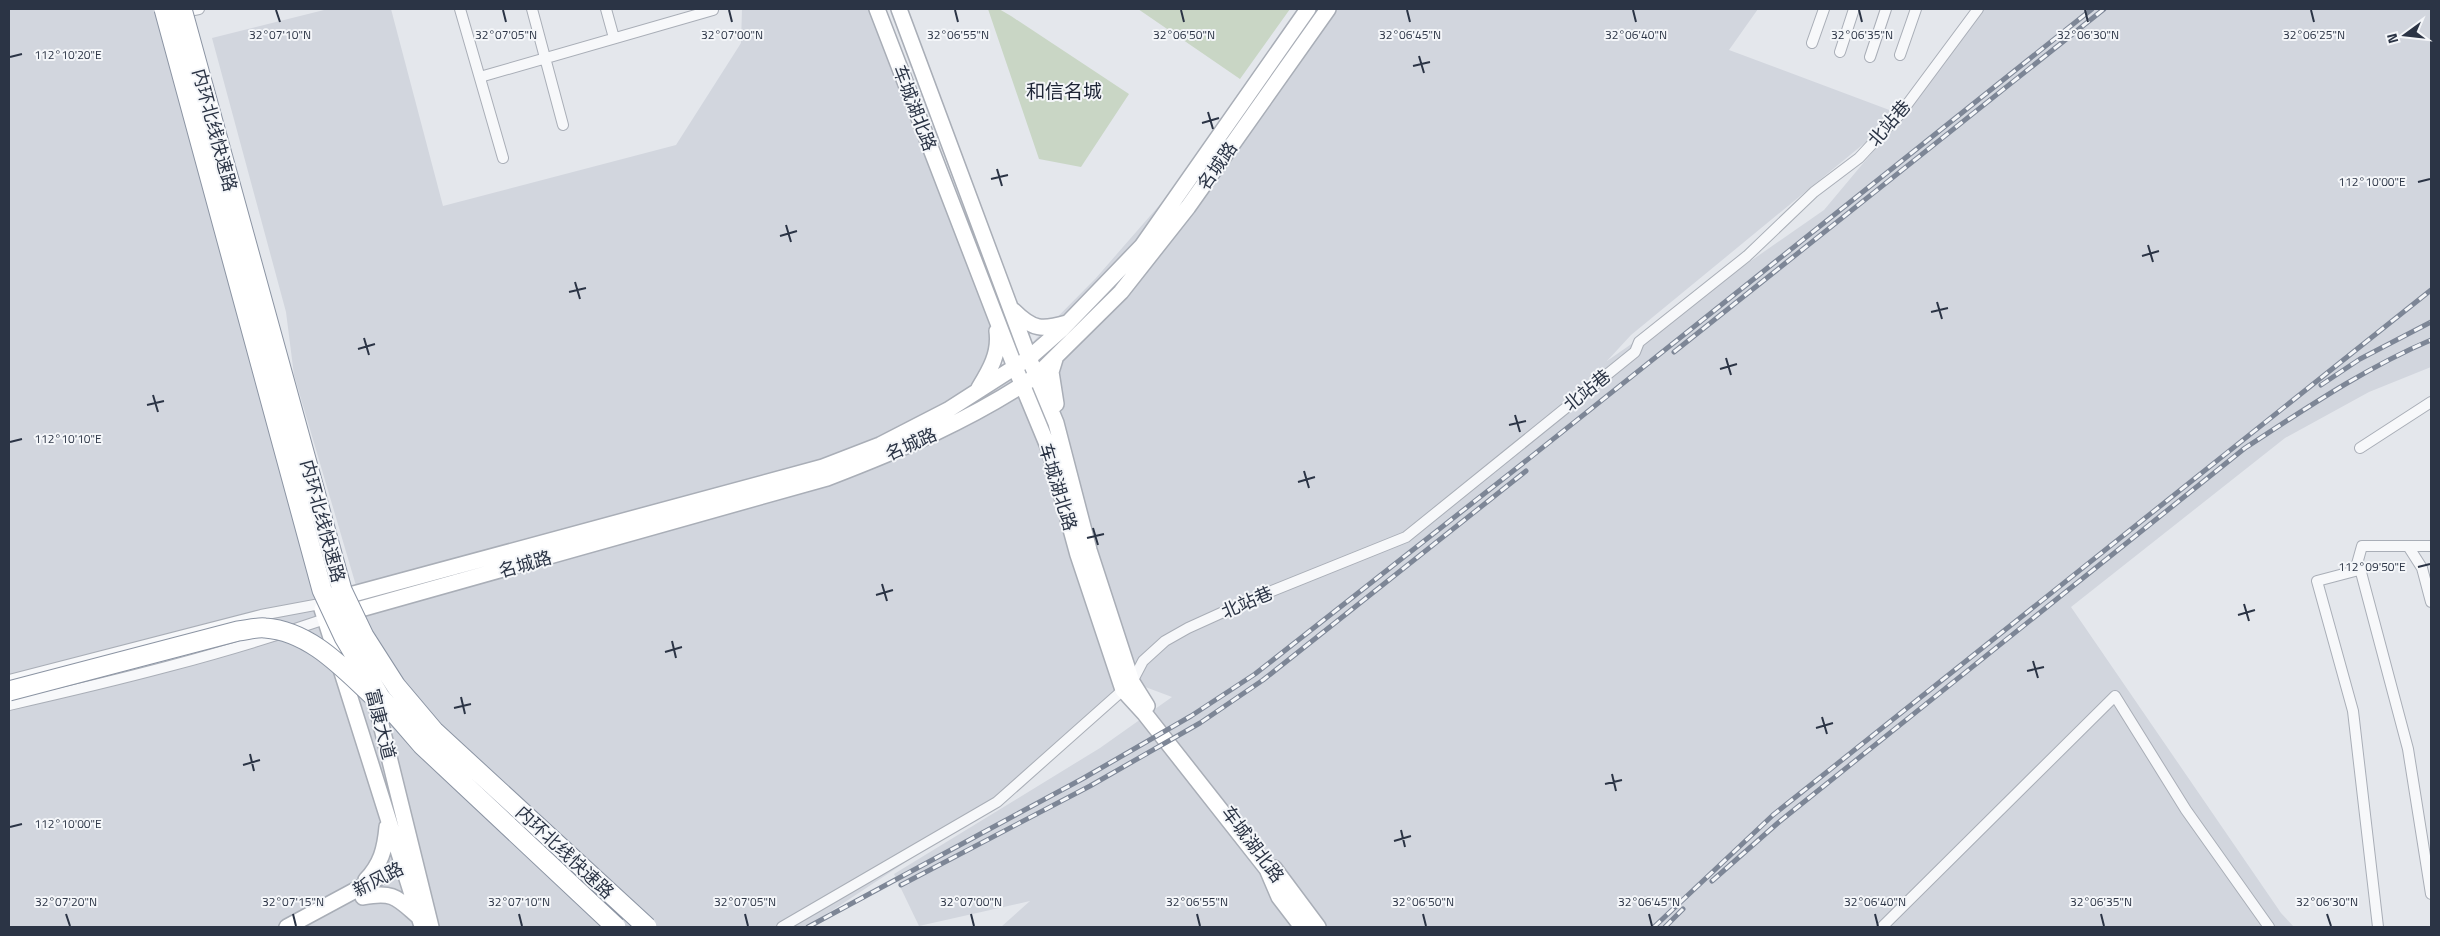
<svg xmlns="http://www.w3.org/2000/svg" width="2440" height="936" font-family="'Titillium Web','Noto Sans SC',sans-serif">
<style>
.built{fill:#d2d6de}
.green{fill:#c9d6c5}
.lines{fill:none;stroke-linecap:round;stroke-linejoin:round}
.street-casing{stroke:#a9aeb7;stroke-width:12}
.secondary-casing{stroke:#a9aeb7;stroke-width:18}
.street{stroke:#f7f8fa;stroke-width:10}
.secondary{stroke:#fff;stroke-width:15}
.rail-casing{stroke:#7d8696;stroke-width:5}
.rail{stroke:#f4f6f9;stroke-width:3;stroke-dasharray:9;stroke-linecap:butt}
.highway-bridge-casing{stroke:#8b94a3;stroke-width:21;stroke-linecap:butt}
.highway-bridge{stroke:#fff;stroke-width:19}
.ticks{fill:none;stroke:#2b3445;stroke-width:2}
.labels{text-anchor:middle;dominant-baseline:central;stroke-width:4;stroke-linejoin:round;paint-order:stroke}
.street-label{font-size:18px;fill:#2b3445;stroke:#f4f6f9}
.neighbourhood-label{font-size:19px;fill:#1d2536;stroke:#f4f6f9}
.ticks-label{font-size:12px;text-anchor:middle;fill:#2b3445;stroke:#f4f6f9;stroke-width:4;stroke-linejoin:round;paint-order:stroke}
</style>
<rect width="100%" height="100%" fill="#e4e7ec"/>
<path class="built" d="M9,9h147l169,610 348,-114 -316,84 -63,-214 -8,-63 -74,-274 116,-29h63l52,197 233,-61 65,-102 1,-34h135l122,333 -22,39 43,-26 76,-77 135,-155 85,-114h442l-29,41 171,64 -269,221 -24,26 217,-151 72,-86 85,-115h450v358l-62,25 -84,46 -214,169 210,306 13,14h-1293l29,-26 -111,25 -25,-52 206,-126 72,-51 -40,-15 -135,120 -190,125h-798z"/>
<path class="green" d="M988,9h11l12,7 118,78 -48,73 -42,-8z
M1138,9h152l-50,70z"/>
<g class="lines">
<g class="street-casing">
<path id="street" d="M460,9l43,149
M532,9l31,116
M606,9l8,29
M189,11l10,-2
M1812,43l12,-34
M1840,52l14,-43
M1900,55l16,-46
M1870,57l16,-48
M480,77l233,-67
M2360,448l71,-46
M2408,546l14,22 9,34
M2358,561l50,188 23,145
M9,680l252,-65 59,-11
M9,705c106,-24 212,-50 316,-86
M782,927l215,-125 135,-120 11,-21 22,-20 23,-13 64,-29 154,-62 229,-185 4,-10 108,-86 67,-64 45,-34 41,-44 78,-105
M1882,927l233,-231 71,114 83,117
M2378,927l-25,-216 -36,-130 38,-10 7,-25h69"/>
</g>
<g class="secondary-casing">
<path id="secondary" d="M877,9l138,358 34,82 29,106 45,135 22,24 122,155 12,28 23,30
M899,9l130,349 27,65 33,127 43,132 15,24
M1014,311c19,19 28,19 53,12
M1055,359l-4,13 5,32
M979,388c11,-18 21,-35 18,-57
M335,599l488,-132 57,-22 68,-35 81,-52 33,-29 80,-83 166,-237
M322,609l99,314
M325,619l502,-141c73,-28 144,-58 209,-102l85,-84 67,-85 140,-198
M372,688l59,239
M1274,868l44,59
M366,880c15,-16 19,-31 21,-53
M363,897c31,-6 34,1 56,20
M287,927l115,-62 8,-2"/>
</g>
<use href="#street" class="street"/>
<use href="#secondary" class="secondary"/>
<g class="rail-casing">
<path id="rail" d="M1674,352l430,-343
M2321,385l39,-26 71,-37
M1712,881l67,-59 466,-374c60,-39 120,-80 186,-108
M901,885l189,-99 110,-63 63,-43 263,-209
M808,927l274,-148 109,-63 64,-42 267,-210 570,-455
M1654,927l119,-112 658,-525
M1665,927l18,-18"/>
</g>
<use href="#rail" class="rail"/>
<g class="highway-bridge-casing">
<path id="highway-bridge" d="M164,9l158,581 22,47 36,60 23,26 19,22 194,182
M182,9l160,581 22,46 32,50 38,45 213,196
M9,691l229,-60c9,-1 19,-4 27,-3 44,3 77,39 107,67"/>
</g>
<use href="#highway-bridge" class="highway-bridge"/>
</g>
<path class="ticks" d="M276,10l4,12M503,10l3,12M729,10l3,12M955,10l3,12M1181,10l3,12M1407,10l3,12M1633,10l3,12M1859,10l3,12M2085,10l3,12M2311,10l3,12M1419,56l5,17M10,57l12,-3M1413,66l17,-4M1208,112l5,17M1202,123l17,-5M997,169l5,17M991,179l17,-4M2418,182l12,-3M786,225l5,17M780,236l17,-5M2148,245l5,17M2142,256l17,-5M575,282l5,17M569,292l17,-4M1937,302l5,17M1931,312l17,-4M364,338l5,17M358,349l17,-5M1726,358l5,17M1720,369l17,-5M153,395l5,17M147,405l17,-4M1515,415l5,17M1509,425l17,-4M10,442l12,-3M1304,471l5,17M1298,482l17,-5M1093,528l5,17M1087,538l17,-4M2418,567l12,-3M882,584l5,17M876,595l17,-5M2244,604l5,17M2238,615l17,-5M672,641l4,17M665,652l17,-5M2033,661l5,17M2027,671l17,-4M461,697l4,17M454,708l17,-4M1822,717l5,17M1816,728l17,-5M250,754l4,17M243,765l17,-5M1612,774l4,17M1605,784l17,-4M10,827l12,-3M1401,830l4,17M1394,841l17,-5M66,914l4,12M293,914l3,12M519,914l3,12M745,914l3,12M971,914l3,12M1197,914l3,12M1423,914l3,12M1649,914l3,12M1875,914l3,12M2101,914l3,12M2327,914l4,12"/>
<g class="labels">
<g class="street-label">
<text transform="translate(915 108) rotate(69)">车城湖北路</text>
<text transform="translate(1889 123) rotate(-49)">北站巷</text>
<text transform="translate(215 130) rotate(75)">内环北线快速路</text>
<text transform="translate(1217 166) rotate(-55)">名城路</text>
<text transform="translate(1587 390) rotate(-39)">北站巷</text>
<text transform="translate(911 444) rotate(-24)">名城路</text>
<text transform="translate(1058 487) rotate(73)">车城湖北路</text>
<text transform="translate(323 521) rotate(75)">内环北线快速路</text>
<text transform="translate(525 564) rotate(-16)">名城路</text>
<text transform="translate(1247 602) rotate(-23)">北站巷</text>
<text transform="translate(381 724) rotate(76)">富康大道</text>
<text transform="translate(1253 844) rotate(53)">车城湖北路</text>
<text transform="translate(565 852) rotate(43)">内环北线快速路</text>
<text transform="translate(378 879) rotate(-27)">新风路</text>
</g>
<g class="neighbourhood-label">
<text x="1064" y="90">和信名城</text>
</g>
</g>
<g class="ticks-label">
<text x="280" y="39">32°07'10"N</text>
<text x="506" y="39">32°07'05"N</text>
<text x="732" y="39">32°07'00"N</text>
<text x="958" y="39">32°06'55"N</text>
<text x="1184" y="39">32°06'50"N</text>
<text x="1410" y="39">32°06'45"N</text>
<text x="1636" y="39">32°06'40"N</text>
<text x="1862" y="39">32°06'35"N</text>
<text x="2088" y="39">32°06'30"N</text>
<text x="2314" y="39">32°06'25"N</text>
<text x="68" y="59">112°10'20"E</text>
<text x="2372" y="186">112°10'00"E</text>
<text x="68" y="443">112°10'10"E</text>
<text x="2372" y="571">112°09'50"E</text>
<text x="68" y="828">112°10'00"E</text>
<text x="66" y="906">32°07'20"N</text>
<text x="293" y="906">32°07'15"N</text>
<text x="519" y="906">32°07'10"N</text>
<text x="745" y="906">32°07'05"N</text>
<text x="971" y="906">32°07'00"N</text>
<text x="1197" y="906">32°06'55"N</text>
<text x="1423" y="906">32°06'50"N</text>
<text x="1649" y="906">32°06'45"N</text>
<text x="1875" y="906">32°06'40"N</text>
<text x="2101" y="906">32°06'35"N</text>
<text x="2327" y="906">32°06'30"N</text>
</g>
<rect width="2440" height="936" fill="none" stroke="#2b3445" stroke-width="20"/>
<g transform="translate(2405 35) rotate(255)" stroke="#f4f6f9" stroke-width="4" paint-order="stroke">
<path d="M0-4L9 19L0 12L-9 19Z" fill="#2b3445"/>
<text y="-8" font-size="14" font-weight="bold" text-anchor="middle" fill="#2b3445">N</text>
</g>
</svg>
